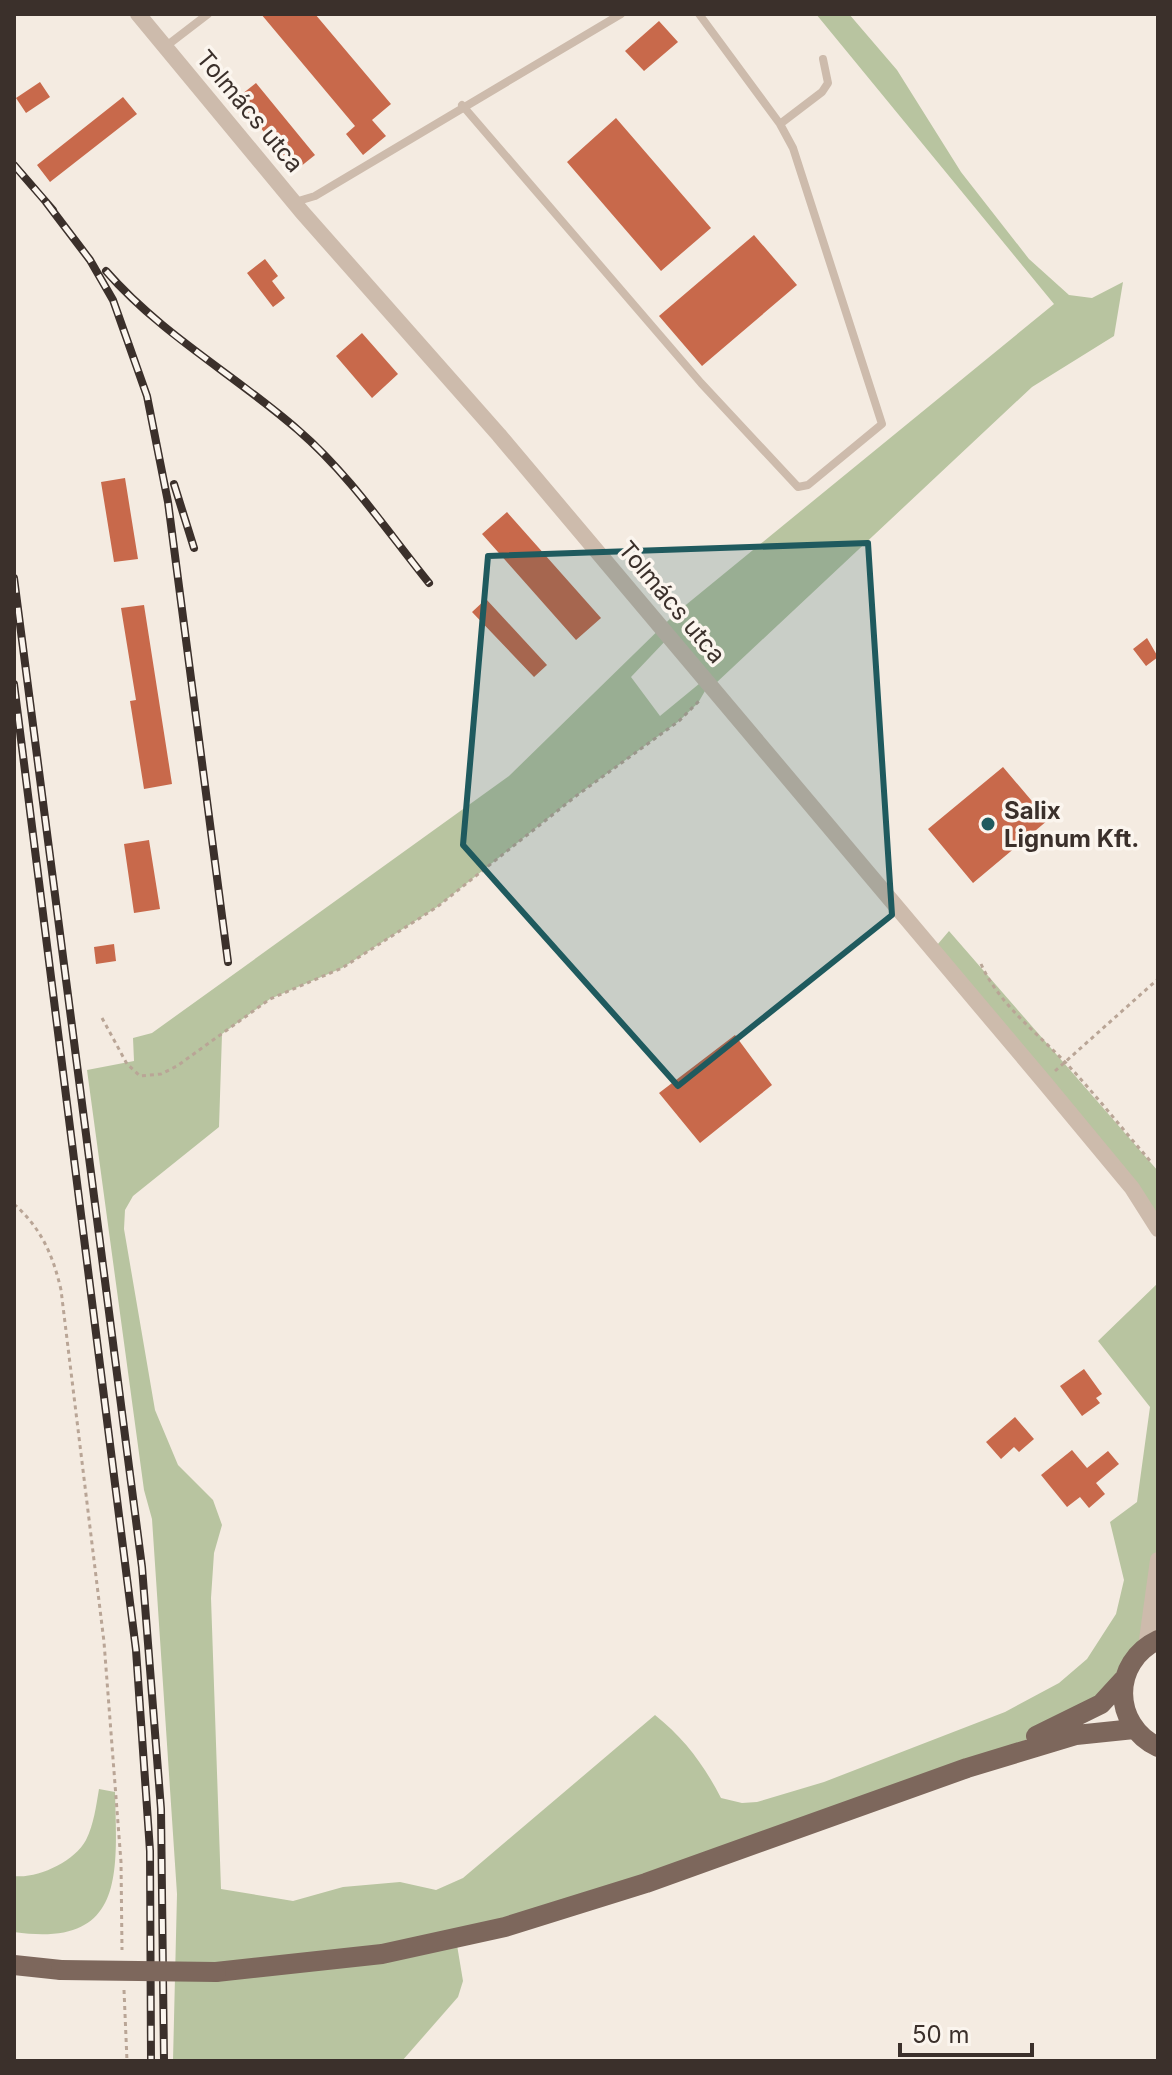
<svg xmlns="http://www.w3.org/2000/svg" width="1172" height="2075" font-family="Inter,sans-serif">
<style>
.green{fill:#b8c4a0;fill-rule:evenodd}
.building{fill:#c8694b}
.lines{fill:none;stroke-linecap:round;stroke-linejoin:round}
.path{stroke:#b9a596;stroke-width:3;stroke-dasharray:4 4;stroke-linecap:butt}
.lane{stroke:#cdbbac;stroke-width:8}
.street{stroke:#cdbbac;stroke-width:16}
.primary{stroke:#7d675c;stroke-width:20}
.rail-casing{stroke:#3b302b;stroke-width:8}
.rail{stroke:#fbf5ee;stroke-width:5;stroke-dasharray:15;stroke-linecap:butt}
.primary-bridge{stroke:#7d675c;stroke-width:20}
.marked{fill:#1f5a5e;fill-opacity:0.2;stroke:#1f5a5e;stroke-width:6;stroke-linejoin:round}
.poi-dot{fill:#1f5a5e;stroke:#fbf5ee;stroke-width:3}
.labels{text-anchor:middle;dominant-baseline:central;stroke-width:7;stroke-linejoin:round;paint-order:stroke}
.street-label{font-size:24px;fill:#3b302b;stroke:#fbf5ee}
.poi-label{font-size:24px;font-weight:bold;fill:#3b302b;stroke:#fbf5ee;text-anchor:start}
</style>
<rect width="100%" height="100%" fill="#f4ebe1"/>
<path class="green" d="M816,14h33l48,56 64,102 68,87 40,36 23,3 31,-16 -9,54 -82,51 -316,296 -7,1 -11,19 -19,18 -103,75 -139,111 -95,61 -72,31 -48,35 -3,93 -86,69 -8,14 -1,19 31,181 23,55 35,35 9,25 -8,28 -3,45 10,291 72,12 50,-14 57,-5 36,8 27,-12 192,-163c29,23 49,50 66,83l21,5 15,-1 67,-20 181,-70 54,-29 28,-24 29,-45 8,-34 -14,-58 27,-20 13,-95 -52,-66 60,-58v277l-7,70 -50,74 -134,64 -511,171 7,42 -5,16 -56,64h-229l4,-167 -25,-375 -8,-29 -57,-420 47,-9 -1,-23 19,-5 357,-257 167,-163 378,-309zM669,637l36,42 -45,37 -29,-39z
M949,931l209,240v58l-226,-278z
M99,1789l16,3c2,83 10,156 -101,140v-56c23,3 60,-14 72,-36 8,-16 10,-34 13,-51z"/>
<path class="building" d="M261,14h54l76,90 -19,16 14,16 -23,19 -17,-21 9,-8z
M659,21l19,21 -34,29 -19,-20z
M40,82l10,15 -24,16 -10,-15z
M256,83l59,72 -20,16 -58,-73z
M123,97l14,17 -87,68 -13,-17z
M616,118l95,110 -50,43 -94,-109z
M754,235l43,50 -95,81 -43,-50z
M265,259l13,17 -6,5 13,17 -12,9 -26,-34z
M362,333l36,41 -26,24 -36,-42z
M125,478l13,81 -24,3 -13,-80z
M507,512l94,106 -25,22 -94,-106z
M486,599l61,66 -13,12 -62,-65z
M144,605l28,179 -28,5 -14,-88 6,-1 -15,-92z
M1147,638l11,19 -12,9 -13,-17z
M1003,767l45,53 -75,63 -45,-54z
M149,840l11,69 -26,4 -10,-69z
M114,944l2,17 -20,3 -2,-17z
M735,1035l37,50 -72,58 -41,-50z
M1084,1369l18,25 -6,4 4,5 -18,13 -22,-30z
M1015,1417l19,22 -15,13 -5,-5 -13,12 -15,-17z
M1072,1450l15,18 21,-17 11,13 -23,19 9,11 -16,14 -9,-11 -13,10 -26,-32z"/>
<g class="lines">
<path class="path" d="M981,964c18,40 55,68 85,99 30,32 57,67 86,100
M102,1018l25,46 13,12 21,-2 16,-8 93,-67 72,-31 95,-61 139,-111 103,-75 22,-22
M1055,1071l103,-92
M14,1204c27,24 39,51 47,86l43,352 17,220 1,88
M124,1990l3,71"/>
<path class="lane" d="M165,47l43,-33
M462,105l239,278 97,104 10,-2 74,-61 -89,-276 -13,-24 -81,-110
M780,124l42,-32 6,-9 -5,-24
M295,202l20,-6 306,-182"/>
<path class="street" d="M138,14l164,198 197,223 546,648 87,105 26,41
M1146,1647l12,-87"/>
<path class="primary" d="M1158,1640c-47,22 -46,85 0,107
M1036,1736l65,-32 22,-24
M14,1965l47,5
M216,1972l166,-18 123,-27 141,-44 321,-115 109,-33 58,-6"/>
<g class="rail-casing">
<path id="rail" d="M14,165l39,45
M46,202l44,58 23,40 34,96 21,106 60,460
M106,271c56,64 129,104 192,159 51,44 89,101 131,153
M174,484l20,64
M14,578l128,989 19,242 3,252
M14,684l122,966 14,201 1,210"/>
</g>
<use href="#rail" class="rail"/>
<path class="primary-bridge" d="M61,1970l155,2"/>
</g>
<path class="marked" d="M868,543l24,372 -214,171 -215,-241 25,-289z"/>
<circle class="poi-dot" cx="988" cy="824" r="8"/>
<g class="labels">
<g class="street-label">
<text transform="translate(250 111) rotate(50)">Tolmács utca</text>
<text transform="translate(672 602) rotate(50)">Tolmács utca</text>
</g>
<g class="poi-label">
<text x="1004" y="810">Salix<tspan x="1004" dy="28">Lignum Kft.</tspan></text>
</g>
</g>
<rect width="1172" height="2075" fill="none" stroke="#3b302b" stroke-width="32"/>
<path d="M900 2043v12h132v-12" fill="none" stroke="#3b302b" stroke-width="4"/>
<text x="912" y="2043" font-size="24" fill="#3b302b" stroke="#fbf5ee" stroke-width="6" paint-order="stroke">50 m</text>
</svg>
